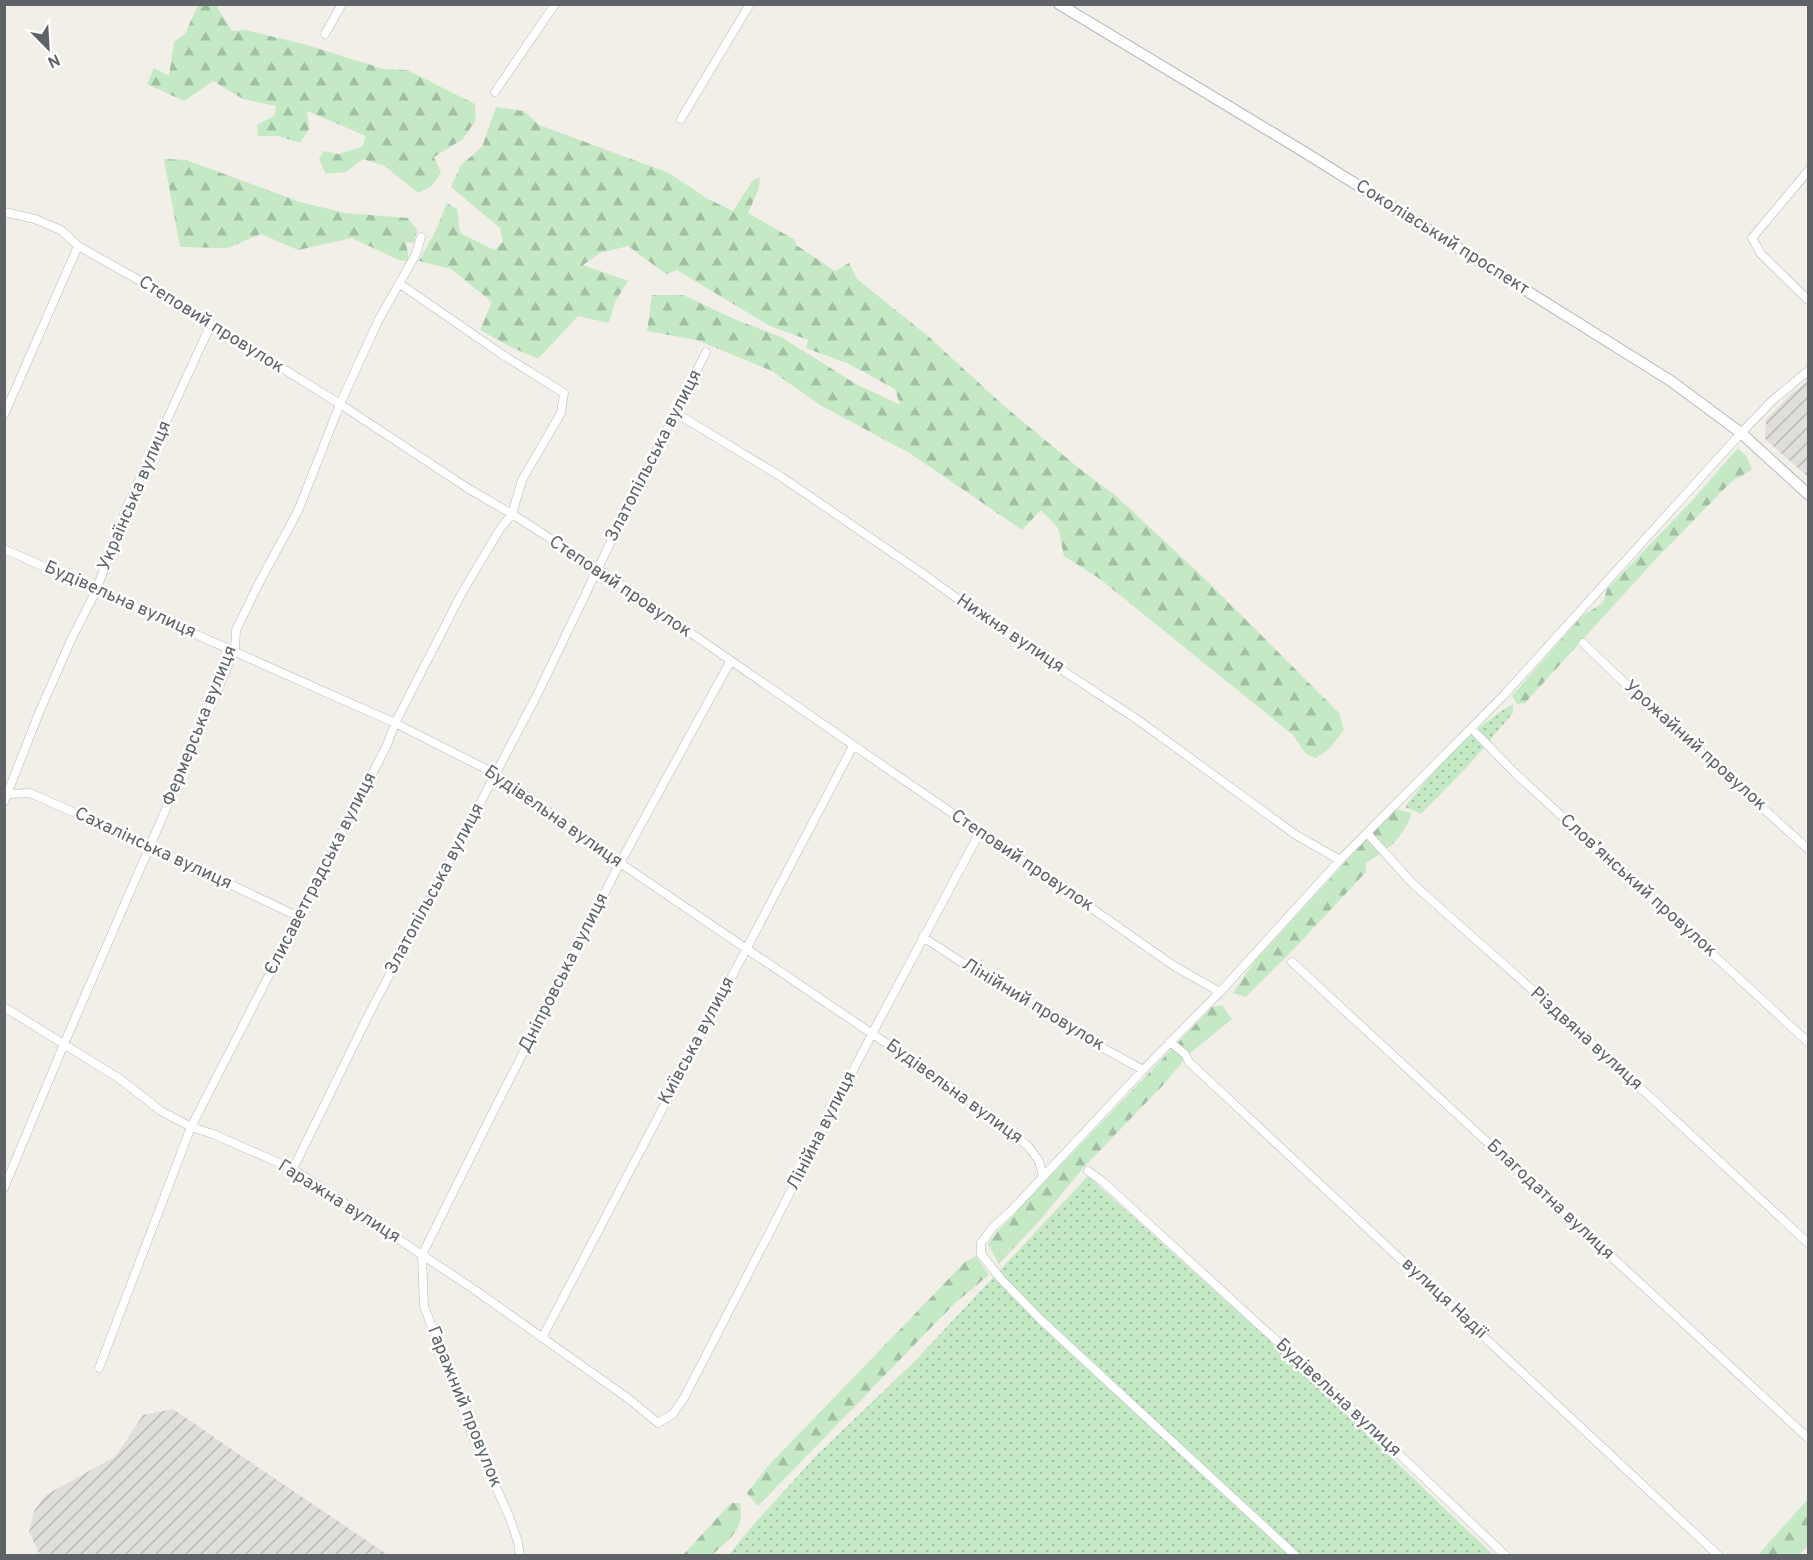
<svg xmlns="http://www.w3.org/2000/svg" width="1813" height="1560" font-family="Overpass,sans-serif">
<style>
.industrial{fill:url(#industrial-furrows)}
.grass{fill:url(#grass-dots)}
.forest{fill:url(#forest-firs)}
.lines{fill:none;stroke-linecap:round;stroke-linejoin:round}
.minor-casing{stroke:#b5b8bc;stroke-width:9}
.tertiary-casing{stroke:#b5b8bc;stroke-width:12}
.minor{stroke:#fff;stroke-width:8}
.tertiary{stroke:#fff;stroke-width:10}
.labels{text-anchor:middle;dominant-baseline:central;stroke-width:5;stroke-linejoin:round;paint-order:stroke}
.street-label{font-size:18px;fill:#5f6368;stroke:#fff}
</style>
<defs>
<pattern id="industrial-furrows" width="10" height="10" patternUnits="userSpaceOnUse" patternTransform="scale(1.5)"><rect width="10" height="10" fill="#e0deda"/><path d="M-1 1l2-2M0 10L10 0M9 11l2-2" fill="none" stroke="#b9b8b5"/></pattern>
<pattern id="grass-dots" width="8" height="8" patternUnits="userSpaceOnUse" patternTransform="scale(1.5)"><rect width="8" height="8" fill="#c5e8c5"/><path d="M2 2h.1M6 6h.1" fill="none" stroke="#a3c0a4" stroke-width="1.8" stroke-linecap="round"/></pattern>
<pattern id="forest-firs" width="22" height="20" patternUnits="userSpaceOnUse" patternTransform="scale(1.5)"><rect width="22" height="20" fill="#c5e8c5"/><path d="M5 1l3.5 6h-7zM16 11l3.5 6h-7z" fill="#a3c0a4"/></pattern>
</defs>
<rect width="100%" height="100%" fill="#f1efe8"/>
<path class="industrial" d="M1808,381v96l-43,-38 1,-19 25,-26z
M173,1409l67,46 148,100h-348l-11,-23 5,-21 12,-16 70,-39 27,-41z"/>
<path class="grass" d="M1513,704v9l-45,53 -47,48 -16,-7c25,-34 72,-83 108,-103z
M1088,1176l183,166 222,213 -765,1 25,-31 63,-69 100,-96z"/>
<path class="forest" d="M198,5h18l16,26 13,-1 55,13 84,26 23,1 68,34 1,16 -13,19 -29,18 7,16 -10,14 -13,6 -33,-27 -22,-7 -17,13 -20,2 -7,-15 5,-8 14,3 24,-7 4,-11 -59,-25 2,18 -9,14 -22,-7h-20l-1,-11 18,-10 1,-9 -33,-7 -30,-18 -29,20 -37,-17 7,-16 15,8 5,-34 11,-8z
M496,107l28,4 15,14 130,48 39,26 25,12 20,-31 7,-3 -1,11 -11,25 47,27 1,5 39,26 14,-8 8,16 72,58 75,69 76,63 36,27 89,83 134,134 5,17 -16,20 -12,8 -10,-4 -13,-19 -193,-156 -36,-23 -6,-28 -17,-18 -19,20 -111,-76 -91,-49 -48,-34 -75,-31 -50,-9 5,-36h31l51,24 47,18 75,47 44,21 -5,-16 -46,-25 -43,-16 2,-8 -38,-14 -93,-56 -11,4 -38,-28 -28,7 -17,12 45,16 -13,21 -6,21 -31,-7 -40,43 -27,-12 -31,-17 12,-28 -41,-33 -32,-8 17,-31 11,-27 10,6 3,24 34,17 9,-8 -3,-14 -49,-41 10,-22 21,-18z
M164,159l22,1 114,42 45,11 63,5 9,12 -3,13 -8,-1 3,19 -10,-1 -47,-22 -54,12 -37,-16 -33,14 -48,-1z
M1738,448l9,9 5,13 -20,11 -78,80 -129,142 -8,1 -5,-8 70,-80 21,-13 4,-14 84,-87z
M1394,809l18,4c-8,24 -24,37 -46,50v9l-76,81 -44,44 -13,-4 21,-31z
M1222,1005l10,14 -43,35 -23,28 -82,85 -44,53 -41,44 -11,-20 9,-12 215,-225z
M976,1256l13,19 -34,28 -197,203 -11,-13 22,-28 196,-203z
M1808,1499v46l-9,10h-41z
M731,1503h9c5,27 -10,35 -28,52h-29z"/>
<g class="lines">
<g class="minor-casing">
<path id="minor" d="M325,34l17,-30
M495,92l60,-88
M681,119l69,-115
M1808,171l-56,67 9,16 47,46
M4,212l31,7 26,11 17,16 75,42 58,36 129,80 129,85 43,25 86,55 332,229 130,88 114,80 46,26
M676,413l104,63 142,97 73,53 143,94 158,115 44,25
M4,415l74,-169
M4,549l391,174 101,51 124,89 341,231 67,52 11,15 4,15
M1583,643l49,47 176,159
M1471,728l45,46 292,268
M7,794l23,-1 120,53 149,71
M4,802l35,-89 32,-73 25,-49 30,-82 85,-185
M1367,833l46,51 167,148 228,211
M923,937l67,44 50,26 65,42 38,21
M1292,962l516,476
M4,1007l116,72 41,32 30,16 22,7 80,35 182,121 154,109 29,24 15,-9 11,-16 189,-366 107,-200
M1170,1042l15,12 4,8 530,494
M293,1169l76,-155 168,-319 76,-158 93,-185
M1088,1171l14,10 259,237 145,138
M4,1188l60,-144 171,-394 1,-20 23,-47 39,-72 42,-107 38,-83 38,-67 5,-17
M542,1338l311,-592
M99,1368l92,-241 196,-382 8,-22 68,-132 37,-62 12,-15 10,-34 39,-67 3,-20 -61,-38 -103,-71
M520,1556l-2,-14 -9,-26 -38,-84 -47,-126 -2,-51 72,-145 126,-247 110,-201
M1296,1556l-255,-236 -40,-41 -20,-25v-11l12,-16 18,-16 132,-141 77,-78 120,-132 165,-166 236,-261 33,-34 34,-28"/>
</g>
<g class="tertiary-casing">
<path id="tertiary" d="M1059,4l247,149 365,228 70,52 67,61"/>
</g>
<use href="#minor" class="minor"/>
<use href="#tertiary" class="tertiary"/>
</g>
<g class="labels">
<g class="street-label">
<text transform="translate(1442 238) rotate(32)">Соколівський проспект</text>
<text transform="translate(211 325) rotate(32)">Степовий провулок</text>
<text transform="translate(654 456) rotate(-63)">Златопільська вулиця</text>
<text transform="translate(135 496) rotate(-67)">Українська вулиця</text>
<text transform="translate(620 587) rotate(34)">Степовий провулок</text>
<text transform="translate(120 600) rotate(24)">Будівельна вулиця</text>
<text transform="translate(1010 634) rotate(34)">Нижня вулиця</text>
<text transform="translate(200 726) rotate(-68)">Фермерська вулиця</text>
<text transform="translate(1695 746) rotate(42)">Урожайний провулок</text>
<text transform="translate(553 817) rotate(35)">Будівельна вулиця</text>
<text transform="translate(153 849) rotate(25)">Сахалінська вулиця</text>
<text transform="translate(1022 861) rotate(34)">Степовий провулок</text>
<text transform="translate(321 874) rotate(-63)">Єлисаветградська вулиця</text>
<text transform="translate(1638 886) rotate(42)">Словʼянський провулок</text>
<text transform="translate(435 889) rotate(-62)">Златопільська вулиця</text>
<text transform="translate(564 973) rotate(-63)">Дніпровська вулиця</text>
<text transform="translate(1033 1005) rotate(31)">Лінійний провулок</text>
<text transform="translate(1586 1039) rotate(42)">Різдвяна вулиця</text>
<text transform="translate(697 1041) rotate(-62)">Київська вулиця</text>
<text transform="translate(954 1092) rotate(36)">Будівельна вулиця</text>
<text transform="translate(822 1131) rotate(-63)">Лінійна вулиця</text>
<text transform="translate(1550 1200) rotate(43)">Благодатна вулиця</text>
<text transform="translate(339 1202) rotate(32)">Гаражна вулиця</text>
<text transform="translate(1444 1299) rotate(43)">вулиця Надії</text>
<text transform="translate(1338 1398) rotate(43)">Будівельна вулиця</text>
<text transform="translate(464 1407) rotate(68)">Гаражний провулок</text>
</g>
</g>
<rect width="1813" height="1560" fill="none" stroke="#5f6368" stroke-width="12"/>
<g transform="translate(48 48) rotate(156)" stroke="#ffffff" stroke-width="4.5" paint-order="stroke">
<path d="M0-4.5L10 22L0 15L-10 22Z" fill="#5f6368"/>
<text y="-9" font-size="16" font-weight="bold" text-anchor="middle" fill="#5f6368">N</text>
</g>
</svg>
